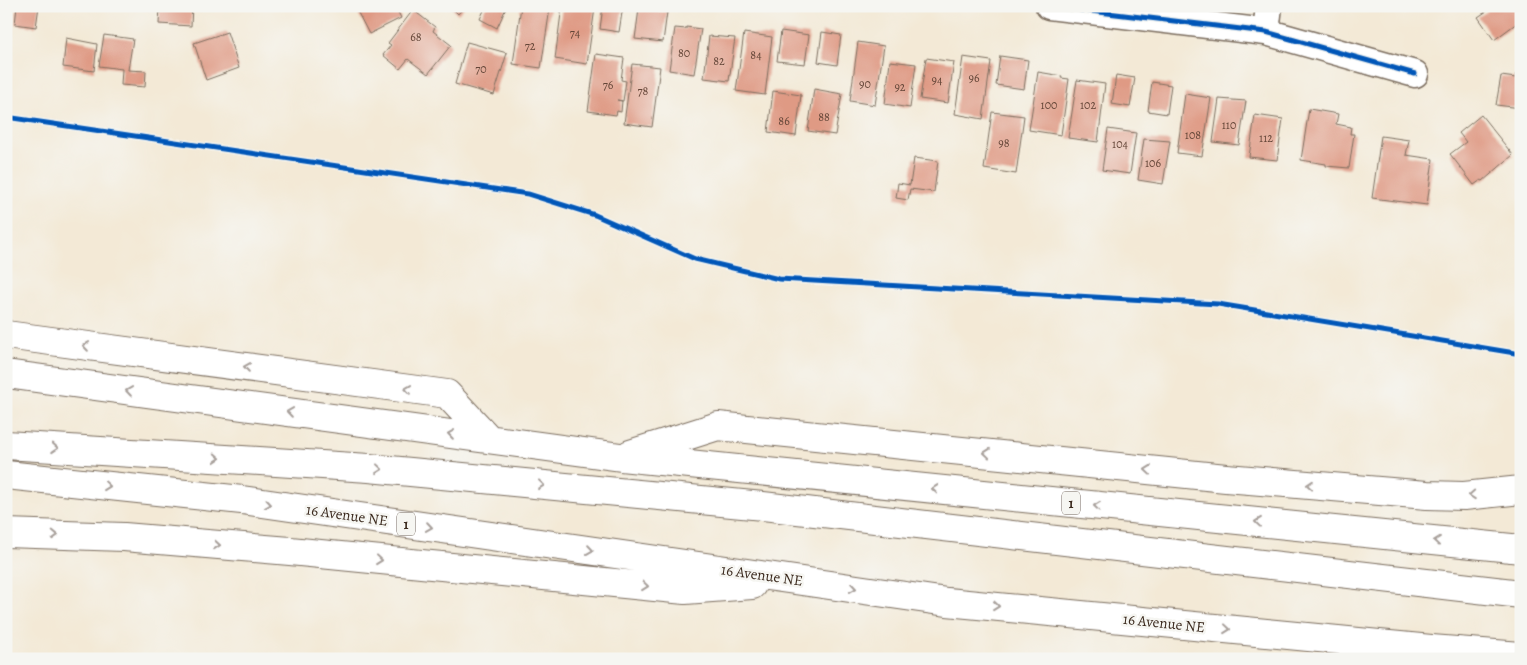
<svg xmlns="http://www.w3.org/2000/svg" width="1527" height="665" font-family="Alegreya,serif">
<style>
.building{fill:#df9a84}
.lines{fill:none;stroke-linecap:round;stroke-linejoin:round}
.minor-casing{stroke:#7b6d5e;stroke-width:29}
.highway-casing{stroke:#7b6d5e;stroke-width:30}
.minor{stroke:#fff;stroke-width:26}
.highway{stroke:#fff;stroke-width:28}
.cycleway-casing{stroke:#f6f6f2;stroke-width:8}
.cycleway{stroke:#0057b8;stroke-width:5}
.oneway{stroke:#a79f9a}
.labels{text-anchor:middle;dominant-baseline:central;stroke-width:5;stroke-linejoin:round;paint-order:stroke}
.number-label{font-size:12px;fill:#644638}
.shield{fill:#f6f6f2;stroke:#73675e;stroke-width:1}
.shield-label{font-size:14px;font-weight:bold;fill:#3b2a1e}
.street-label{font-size:15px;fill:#3b2a1e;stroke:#f6f6f2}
</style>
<rect width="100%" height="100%" fill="#f6f6f2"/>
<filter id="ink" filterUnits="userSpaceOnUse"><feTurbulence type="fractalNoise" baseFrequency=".02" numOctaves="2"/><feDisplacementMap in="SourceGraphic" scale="10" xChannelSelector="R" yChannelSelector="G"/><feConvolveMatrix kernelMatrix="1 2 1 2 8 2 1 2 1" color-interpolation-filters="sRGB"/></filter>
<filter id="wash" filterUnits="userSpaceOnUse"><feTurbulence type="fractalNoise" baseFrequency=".0096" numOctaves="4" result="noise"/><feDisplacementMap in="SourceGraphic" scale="20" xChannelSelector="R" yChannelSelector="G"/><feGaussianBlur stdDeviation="1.12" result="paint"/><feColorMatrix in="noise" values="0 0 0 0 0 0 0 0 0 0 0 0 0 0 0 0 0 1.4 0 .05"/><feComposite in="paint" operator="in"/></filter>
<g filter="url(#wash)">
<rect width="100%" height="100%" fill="#f3e9d6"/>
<g id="blocks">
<path class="building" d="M17,6h22l-3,21 -21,-3z
M160,6h32l-1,20 -32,-2z
M361,6h34l6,12 -32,16 -13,-25z
M450,6h15l-7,8z
M486,6h21l-10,22 -17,-9z
M521,6l29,2 -9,60 -28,-4z
M562,6l33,2 -8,56 -32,-5z
M603,6h20l-4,26 -19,-3z
M1484,6h37v14l-27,20 -16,-23 9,-6z
M639,9l28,3 -4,30 -28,-3z
M413,10l22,17 -2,4 18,14 -23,29 -20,-15 -8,10 -17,-14 8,-10 -3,-2z
M686,27l15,2 -7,45 -25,-4 6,-42 11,1z
M781,31l28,4 -4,29 -28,-3z
M227,32l12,36 -33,12 -12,-37z
M822,32l19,3 -4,30 -19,-3z
M744,33l28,4 -7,58 -29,-4z
M104,35l29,4 -5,31 18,1 -1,16 -24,-2 1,-16 -23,-3z
M709,36l26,2 -6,43 -25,-3z
M66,38l31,6 -3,27 -31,-4z
M467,42l40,11 -13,42 -39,-11z
M858,42l26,4 -9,59 -25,-4z
M596,54l28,4 -3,22 5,1 -3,20 -6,-1 5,1 -1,11 -4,-1 -1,4 -28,-4z
M1520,55l1,53 -25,-3 5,-29 15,2z
M1000,56l28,4 -4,29 -28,-4z
M963,57l28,4 -8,58 -28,-5z
M926,58l28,4 -6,41 -28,-4z
M890,61l26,3 -6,44 -25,-4z
M632,64l28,3 -8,60 -28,-4z
M1038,72l24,4 -1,2 8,1 -8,56 -32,-5z
M1116,75l19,3 -5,29 -18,-3z
M1077,80l28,4 -7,58 -30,-4z
M1152,82l19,3 -4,29 -19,-3z
M814,89l28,5 -7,41 -27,-4z
M773,91l28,4 -5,41 -28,-4z
M1185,94l26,4 -9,58 -25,-3z
M1219,99l27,2 -7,44 -26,-3z
M1309,109l29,5 -2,10 15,3 -1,7h4l-5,34 -23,-2v-2l-25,-4z
M992,112l32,4 -8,58 -32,-5z
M1255,115l28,4 -6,41 -28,-3z
M1481,115l32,40 -30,26 -2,-1 -7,5 -24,-31 16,-12 -7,-9z
M1108,129l28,4 -6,41 -28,-4z
M1381,136l28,4 -3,15 27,4 -6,46 -55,-7z
M1144,139l26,2 -7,43 -25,-4z
M914,158l24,3 -4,31 -24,-3 -2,11 -12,-2 2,-15 12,2z"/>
</g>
</g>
<g filter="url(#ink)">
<use href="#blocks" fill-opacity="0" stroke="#7b6d5e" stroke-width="1"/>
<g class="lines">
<g class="minor-casing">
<path id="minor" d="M1049,6l217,26 149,42
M1266,32l3,-26"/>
</g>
<g class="highway-casing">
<path id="highway" d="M6,335l441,59 42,45
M6,374l615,83 900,92
M6,445l363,23 394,38 758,88
M630,454l88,-28 508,52 201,17 37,1 57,-6
M6,475l236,25 705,102 484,47 90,7
M6,533l118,4 166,14 395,39 67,-5"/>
</g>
<use href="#minor" class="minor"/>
<use href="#highway" class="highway"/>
<g class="cycleway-casing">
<path id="cycleway" d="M1049,6l217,26 149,42
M6,117l522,77 67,21 100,44 84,20 439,25 303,50"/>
</g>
<use href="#cycleway" class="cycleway"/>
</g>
<defs><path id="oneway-chevron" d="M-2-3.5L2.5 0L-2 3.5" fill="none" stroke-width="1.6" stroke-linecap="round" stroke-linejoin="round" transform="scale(1.25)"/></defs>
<g class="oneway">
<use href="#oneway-chevron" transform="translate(86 346) rotate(-172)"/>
<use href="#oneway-chevron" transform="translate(247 367) rotate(-172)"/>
<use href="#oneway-chevron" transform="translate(408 389) rotate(-172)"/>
<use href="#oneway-chevron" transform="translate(129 391) rotate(-172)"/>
<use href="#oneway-chevron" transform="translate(290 412) rotate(-172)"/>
<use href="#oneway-chevron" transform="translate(451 434) rotate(-172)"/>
<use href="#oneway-chevron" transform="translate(55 448) rotate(4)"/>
<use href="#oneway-chevron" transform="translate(987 453) rotate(-174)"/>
<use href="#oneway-chevron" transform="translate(217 458) rotate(4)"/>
<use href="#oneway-chevron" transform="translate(379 469) rotate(6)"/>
<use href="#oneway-chevron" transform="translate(1148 470) rotate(-174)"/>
<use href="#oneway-chevron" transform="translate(541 485) rotate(6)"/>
<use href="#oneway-chevron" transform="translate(1310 485) rotate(-175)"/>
<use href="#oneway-chevron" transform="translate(107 486) rotate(6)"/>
<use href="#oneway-chevron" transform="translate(935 489) rotate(-174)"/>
<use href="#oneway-chevron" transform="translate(1472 495) rotate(176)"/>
<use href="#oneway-chevron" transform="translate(268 504) rotate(8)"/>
<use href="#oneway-chevron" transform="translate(1097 506) rotate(-174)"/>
<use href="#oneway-chevron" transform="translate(1258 522) rotate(-174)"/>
<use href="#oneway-chevron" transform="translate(429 527) rotate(8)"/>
<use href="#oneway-chevron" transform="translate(55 535) rotate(2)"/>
<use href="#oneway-chevron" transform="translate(1437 541) rotate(-174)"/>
<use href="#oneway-chevron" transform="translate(217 545) rotate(5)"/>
<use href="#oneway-chevron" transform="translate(590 550) rotate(8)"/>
<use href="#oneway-chevron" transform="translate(379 560) rotate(6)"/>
<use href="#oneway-chevron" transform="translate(645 586) rotate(6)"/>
<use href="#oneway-chevron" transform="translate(853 588) rotate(8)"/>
<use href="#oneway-chevron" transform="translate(996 606) rotate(6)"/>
<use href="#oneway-chevron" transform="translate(1227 629) rotate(6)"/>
</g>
</g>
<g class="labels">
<g class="number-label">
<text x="575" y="33">74</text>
<text x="416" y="37">68</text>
<text x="530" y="46">72</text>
<text x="684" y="53">80</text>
<text x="756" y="55">84</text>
<text x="719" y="61">82</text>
<text x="481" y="69">70</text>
<text x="974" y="78">96</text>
<text x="937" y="80">94</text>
<text x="865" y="84">90</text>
<text x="608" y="85">76</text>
<text x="900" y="87">92</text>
<text x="643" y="91">78</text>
<text x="1049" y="105">100</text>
<text x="1088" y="105">102</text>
<text x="824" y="117">88</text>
<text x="784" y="121">86</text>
<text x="1229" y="125">110</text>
<text x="1193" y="135">108</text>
<text x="1266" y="138">112</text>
<text x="1004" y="143">98</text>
<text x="1120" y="144">104</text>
<text x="1153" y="163">106</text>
</g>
<g class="shield">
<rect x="1062" y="491.5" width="18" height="23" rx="4"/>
<rect x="397" y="512.5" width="18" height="23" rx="4"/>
</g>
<g class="shield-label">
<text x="1071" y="503">1</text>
<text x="406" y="524">1</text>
</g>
<g class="street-label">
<text transform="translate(347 515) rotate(8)">16 Avenue NE</text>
<text transform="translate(762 575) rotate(8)">16 Avenue NE</text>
<text transform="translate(1164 623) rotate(6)">16 Avenue NE</text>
</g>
</g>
<rect width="1527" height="665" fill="none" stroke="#f6f6f2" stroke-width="25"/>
</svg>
